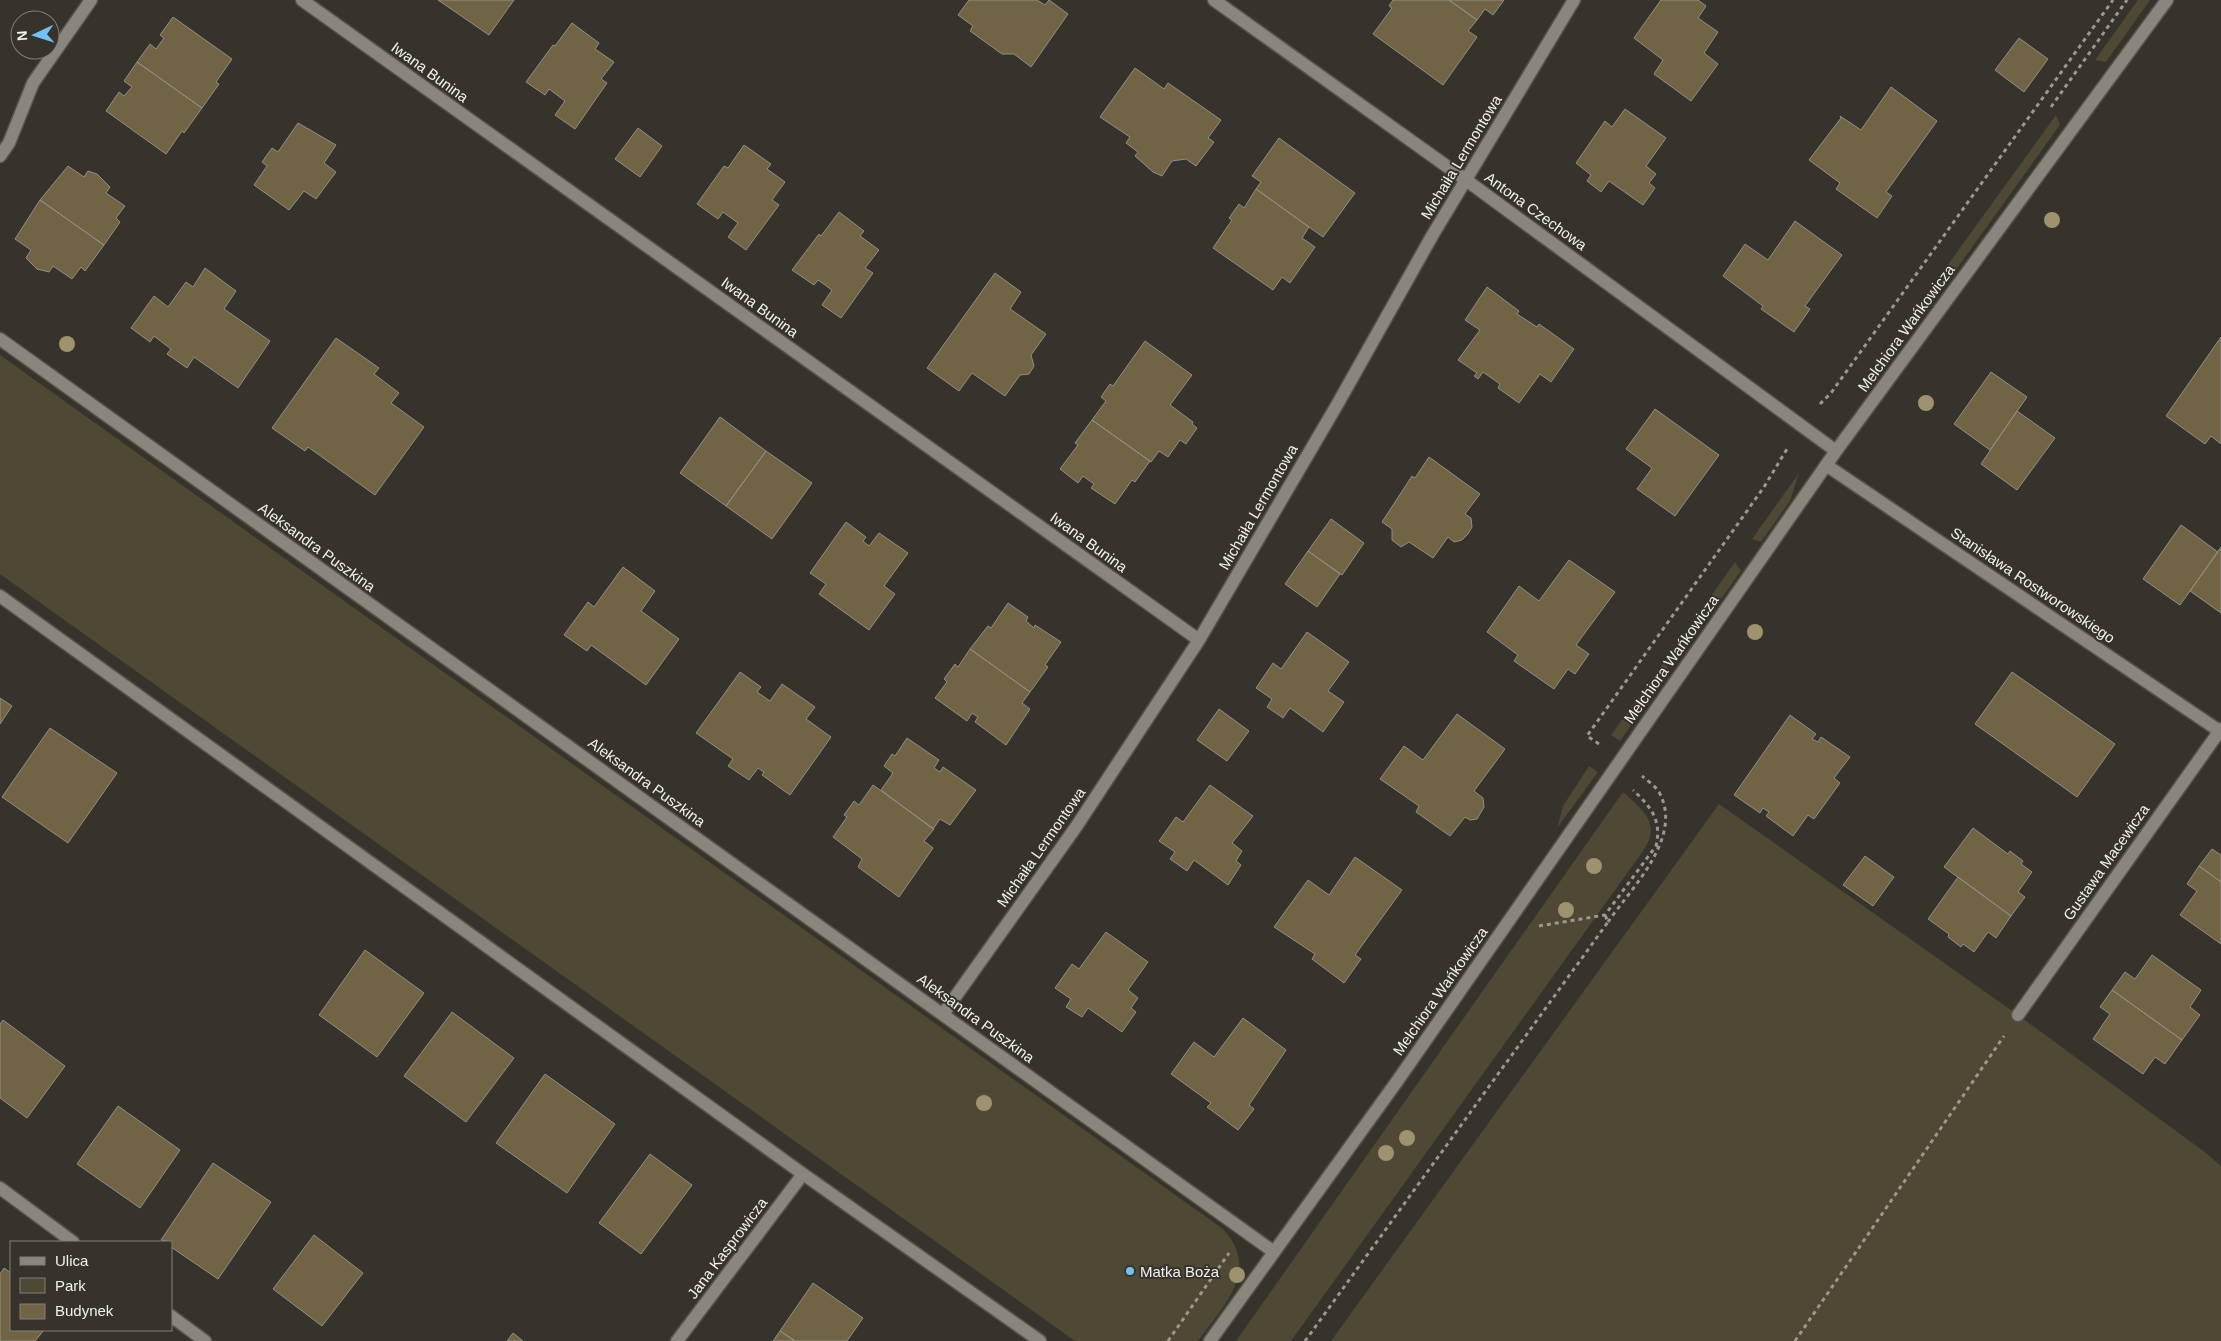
<svg xmlns="http://www.w3.org/2000/svg" width="2221" height="1341" font-family="Helvetica,sans-serif">
<style>
.green{fill:#4f4835}
.building{fill:#706445;stroke:#918f86}
.lines{fill:none;stroke-linecap:round;stroke-linejoin:round}
.street-casing{stroke:#55534c;stroke-width:15}
.path{stroke:#9b9892;stroke-width:3;stroke-dasharray:4 4;stroke-linecap:butt}
.street{stroke:#88867d;stroke-width:12}
.tree{fill:#9e926f}
.poi-dot{fill:#74c0f6;stroke:#36332c;stroke-width:2}
.labels{text-anchor:middle;dominant-baseline:central;stroke-width:4;stroke-linejoin:round;paint-order:stroke}
.street-label{font-size:15px;fill:#f3f1ec;stroke:#36332c}
.poi-label{font-size:15px;fill:#f3f1ec;stroke:#36332c;text-anchor:start}
</style>
<rect width="100%" height="100%" fill="#36332c"/>
<path class="green" d="M2138,0h12l-44,62 -11,-2z
M2056,115l4,10 -133,185 -9,-4z
M0,355l1223,874c38,41 1,76 -25,112h-123l-1075,-767z
M1799,473l-9,28 -29,41 -9,-3z
M1735,562l6,9 -53,74 -10,-2z
M1664,662l5,9 -49,70 -9,-6z
M1589,766l9,6 -41,56 6,-22z
M1623,792c20,18 39,31 20,59l-352,490h-55z
M1719,804l299,211 188,138 15,13v175h-890z"/>
<path class="building" d="M438,0h76l-25,35z
M969,0h68l8,5 4,-5 19,14 -37,53 -17,-13h-12l-32,-23 3,-5 -15,-11z
M1393,0h56l28,20 -9,11 9,6 -34,48 -70,-51 19,-26 -3,-2z
M1449,0h55l-11,15 -8,-6 -8,11z
M1661,0h37l8,6 -8,12 20,14 -14,21 14,11 -27,37 -37,-27 9,-14 -29,-22z
M173,17l59,42 -16,23 3,2 -17,24 -65,-46 13,-18 6,5 8,-11 -4,-3z
M572,23l27,20 -4,6 19,13 -13,17 6,4 -32,46 -20,-14 10,-14 -16,-12 -4,6 -19,-13 27,-37 2,1z
M2019,38l29,21 -24,33 -29,-22z
M137,62l65,46 -18,25 -2,-2 -16,23 -60,-43 13,-19 5,4 8,-9 -8,-6z
M1135,68l29,21 4,-6 53,37 -13,18 6,4 -18,24 -10,-7 -14,2 -10,15 -9,-4 -18,-16 3,-4 -12,-9 4,-6 -30,-20z
M1891,87l46,34 -51,71 6,4 -15,22 -41,-29 4,-6 -31,-23 32,-42 -1,-2 21,14z
M1625,109l41,29 -20,28 10,8 -7,9 6,5 -12,17 -34,-24 -8,11 -14,-11 4,-6 -15,-12 29,-42 7,6z
M298,123l38,22 -12,18 12,9 -20,27 -12,-8 -15,19 -35,-25 13,-19 -5,-4 10,-14 6,4z
M638,128l24,18 -22,31 -25,-18z
M1279,138l76,55 -32,44 -67,-48 5,-7 -9,-6z
M744,145l27,19 -4,5 18,13 -13,18 7,5 -33,45 -18,-13 10,-14 -15,-11 -5,7 -21,-15 27,-38 4,2z
M68,166l16,11 4,-6 9,3 13,13 -4,6 19,13 -9,12 4,4 -16,23 -64,-45z
M1256,189l53,38 -7,11 13,9 -25,36 -8,-6 -9,13 -60,-42 19,-28 -3,-2 10,-14 5,4z
M40,200l64,45 -19,26 -4,-4 -9,12 -19,-13 -4,6 -12,-3 -11,-11 5,-8 -16,-11z
M839,212l25,19 -4,5 19,14 -14,18 8,5 -32,45 -19,-13 10,-15 -14,-10 -4,5 -22,-15 27,-36 2,2z
M1795,221l47,34 -37,51 5,3 -16,23 -33,-23 2,-3 -40,-30 22,-32 23,16z
M205,268l31,23 -12,18 46,32 -32,47 -44,-31 -7,11 -20,-14 4,-5 -17,-13 -4,6 -19,-14 23,-32 14,11 18,-25 7,5z
M995,273l26,19 -11,17 36,25 -15,21 3,11 -5,8 -9,1 -15,21 -33,-23 -13,18 -32,-23z
M1487,287l32,24 -2,3 20,13 2,-3 35,25 -23,33 -11,-8 -21,29 -21,-15 2,-4 -17,-12 -5,7 -4,-3 3,-3 -19,-13 22,-30 -15,-10z
M2221,337v107l-10,-8 -6,8 -39,-28z
M336,338l43,30 -5,6 25,19 -8,10 33,24 -49,68 -67,-48 -3,4 -33,-23z
M1145,341l47,34 -22,30 23,17 -1,2 5,4 -11,16 -6,-4 -12,17 -9,-6 -8,11 -59,-42 14,-19 -5,-4 9,-13 3,2z
M1991,372l36,25 -37,53 -36,-26z
M1655,409l64,46 -44,61 -38,-27 15,-21 -26,-19z
M2017,411l38,27 -38,52 -36,-26z
M720,417l46,34 -40,55 -46,-33z
M1092,420l58,41 -15,21 -3,-2 -17,24 -24,-16 3,-4 -11,-8 -5,7 -18,-14 18,-24 -3,-2z
M766,451l46,32 -40,56 -46,-33z
M1429,457l51,37 -15,20 6,4 1,9 -4,7 -6,6 -8,2 -6,-5 -15,21 -24,-16 -8,5 -9,-7v-11l-10,-7 30,-46 3,2z
M1331,519l33,24 -22,32 -34,-24z
M846,522l20,15 -3,4 6,5 10,-13 29,20 -24,33 11,8 -26,36 -50,-36 7,-10 -16,-11z
M2181,525l37,27 -38,53 -37,-26z
M2221,547v66l-31,-22z
M1308,551l32,23 -23,33 -32,-23z
M1569,560l46,32 -39,53 13,9 -14,20 -7,-5 -14,20 -40,-28 4,-6 -31,-23 32,-46 20,15z
M623,567l32,24 -14,20 38,28 -33,46 -55,-40 -4,6 -23,-16 24,-33 6,5z
M1008,603l20,14 -2,4 8,7 1,-3 26,17 -16,23 3,2 -18,25 -60,-43 18,-23 3,2z
M1307,632l42,30 -21,29 16,11 -21,30 -33,-24 -7,10 -16,-11 5,-8 -16,-11 17,-25 8,6z
M970,649l60,43 -8,11 8,6 -24,36 -31,-23 3,-5 -6,-4 -5,8 -32,-23 12,-16 -3,-3 11,-15 3,3z
M740,672l21,15 -4,5 13,9 12,-17 33,23 -9,12 25,18 -41,58 -28,-20 2,-3 -6,-4 -9,12 -21,-14 5,-7 -37,-26z
M2012,672l103,72 -38,53 -102,-73z
M0,698l12,8 -12,18z
M1219,709l30,22 -22,30 -30,-21z
M1457,714l48,35 -31,42 9,7 1,9 -7,12 -7,1 -5,-3 -15,19 -34,-24 3,-6 -39,-27 24,-33 19,14z
M1790,715l26,19 -4,5 6,3 3,-5 29,20 -16,21 6,5 -26,36 -6,-4 -15,21 -27,-20 3,-4 -6,-4 -3,5 -26,-18z
M50,728l67,45 -49,70 -66,-46z
M907,738l32,22 -5,8 6,4 3,-5 33,23 -26,35 -10,-6 -7,10 -52,-39 12,-17 -9,-7 8,-12 3,2z
M873,785l61,44 -10,12 9,7 -34,49 -41,-30 4,-8 -29,-22 14,-20 -3,-2 10,-14 5,4z
M1210,785l43,31 -21,27 10,8 -6,10 5,4 -13,20 -34,-25 -7,11 -17,-12 5,-7 -16,-11 17,-24 7,5z
M1973,828l35,26 2,-3 13,10 -2,3 11,8 -14,20 7,5 -14,19 -67,-49z
M2212,849l9,6v27l-22,-16z
M1865,856l29,21 -21,29 -30,-21z
M1355,857l47,33 -47,65 6,4 -17,24 -32,-24 3,-5 -41,-27 34,-47 21,15z
M2199,866l22,16v62l-41,-29 17,-24 -10,-7z
M1958,877l53,39 -15,22 -8,-6 -14,20 -11,-8 -2,3 -13,-10 1,-3 -21,-15z
M1106,932l42,30 -20,28 10,8 -7,10 5,4 -14,20 -34,-24 -6,9 -16,-10 5,-8 -16,-11 17,-24 7,5z
M365,950l59,43 -47,64 -58,-42z
M2152,955l49,35 -11,17 10,8 -18,25 -70,-50 13,-18 10,7z
M2112,990l70,50 -17,24 -10,-7 -12,17 -50,-35 17,-25 -10,-7z
M452,1012l62,46 -48,64 -62,-46z
M1243,1018l43,32 -37,55 5,4 -16,21 -31,-23 4,-4 -40,-29 23,-32 20,15z
M3,1020l62,46 -38,52 -27,-20v-74z
M545,1074l70,50 -48,69 -71,-50z
M118,1106l62,44 -40,58 -63,-44z
M650,1154l42,31 -51,69 -42,-31z
M213,1163l58,39 -53,77 -47,-32v-5l-10,-2z
M314,1235l49,38 -41,53 -49,-37z
M4,1268l7,5v57h33l-9,11h-35v-67z
M813,1283l50,35 -16,23h-52l-15,-10z
M780,1331l15,10h-22z
M513,1333l10,8h-16z"/>
<g class="lines">
<g class="street-casing">
<path id="street" d="M302,0l897,640
M1214,0l252,180 370,271
M0,156l9,-13 24,-60 58,-83
M0,339l1274,913
M1826,465l395,267
M0,596l803,578 237,167
M943,1014l133,-187 123,-187 138,-235 95,-169 142,-236
M2018,1015l203,-286
M0,1188l73,54
M171,1316l34,25
M677,1341l126,-167
M1210,1341l188,-261 438,-629 331,-451"/>
</g>
<path class="path" d="M2051,107l76,-107
M1820,404l11,-11 282,-393
M1599,744l-12,-8 177,-249 23,-38
M1608,922c24,-35 76,-85 51,-130 -4,-6 -12,-12 -17,-16
M1539,926l66,-11 51,-69c6,-26 -5,-39 -23,-56
M1168,1341l61,-88
M1305,1341l303,-419 -3,-7
M1795,1341l209,-305"/>
<use href="#street" class="street"/>
</g>
<g class="tree">
<circle cx="2052" cy="220" r="8"/>
<circle cx="67" cy="344" r="8"/>
<circle cx="1926" cy="403" r="8"/>
<circle cx="1755" cy="632" r="8"/>
<circle cx="1594" cy="866" r="8"/>
<circle cx="1566" cy="910" r="8"/>
<circle cx="984" cy="1103" r="8"/>
<circle cx="1407" cy="1138" r="8"/>
<circle cx="1386" cy="1153" r="8"/>
<circle cx="1237" cy="1275" r="8"/>
</g>
<circle class="poi-dot" cx="1130" cy="1271" r="5"/>
<g class="labels">
<g class="street-label">
<text transform="translate(430 72) rotate(36)">Iwana Bunina</text>
<text transform="translate(1461 157) rotate(-59)">Michaiła Lermontowa</text>
<text transform="translate(1536 211) rotate(36)">Antona Czechowa</text>
<text transform="translate(760 307) rotate(36)">Iwana Bunina</text>
<text transform="translate(1906 328) rotate(-54)">Melchiora Wańkowicza</text>
<text transform="translate(1258 507) rotate(-60)">Michaiła Lermontowa</text>
<text transform="translate(1089 542) rotate(36)">Iwana Bunina</text>
<text transform="translate(317 547) rotate(36)">Aleksandra Puszkina</text>
<text transform="translate(2033 585) rotate(34)">Stanisława Rostworowskiego</text>
<text transform="translate(1671 659) rotate(-55)">Melchiora Wańkowicza</text>
<text transform="translate(647 782) rotate(36)">Aleksandra Puszkina</text>
<text transform="translate(1041 847) rotate(-55)">Michaiła Lermontowa</text>
<text transform="translate(2106 862) rotate(-55)">Gustawa Macewicza</text>
<text transform="translate(1440 991) rotate(-55)">Melchiora Wańkowicza</text>
<text transform="translate(976 1018) rotate(36)">Aleksandra Puszkina</text>
<text transform="translate(727 1248) rotate(-53)">Jana Kasprowicza</text>
</g>
<g class="poi-label">
<text x="1140" y="1271">Matka Boża</text>
</g>
</g>
<rect x="10" y="1241" width="162" height="90" fill="#36332c" stroke="#827f79"/>
<rect x="20" y="1257" width="25" height="8" fill="#88867d" stroke="#827f79"/>
<text x="55" y="1266" font-size="15" fill="#f3f1ec">Ulica</text>
<rect x="20" y="1278" width="25" height="15" fill="#4f4835" stroke="#827f79"/>
<text x="55" y="1291" font-size="15" fill="#f3f1ec">Park</text>
<rect x="20" y="1304" width="25" height="15" fill="#706445" stroke="#827f79"/>
<text x="55" y="1316" font-size="15" fill="#f3f1ec">Budynek</text>
<g transform="translate(35 35) rotate(266)"><circle r="24" fill="#36332c" stroke="#827f79"/>
<path d="M0-4L9 19L0 12L-9 19Z" fill="#74c0f6"/>
<text y="-8" font-size="14" font-weight="bold" text-anchor="middle" fill="#f3f1ec">N</text>
</g>
</svg>
